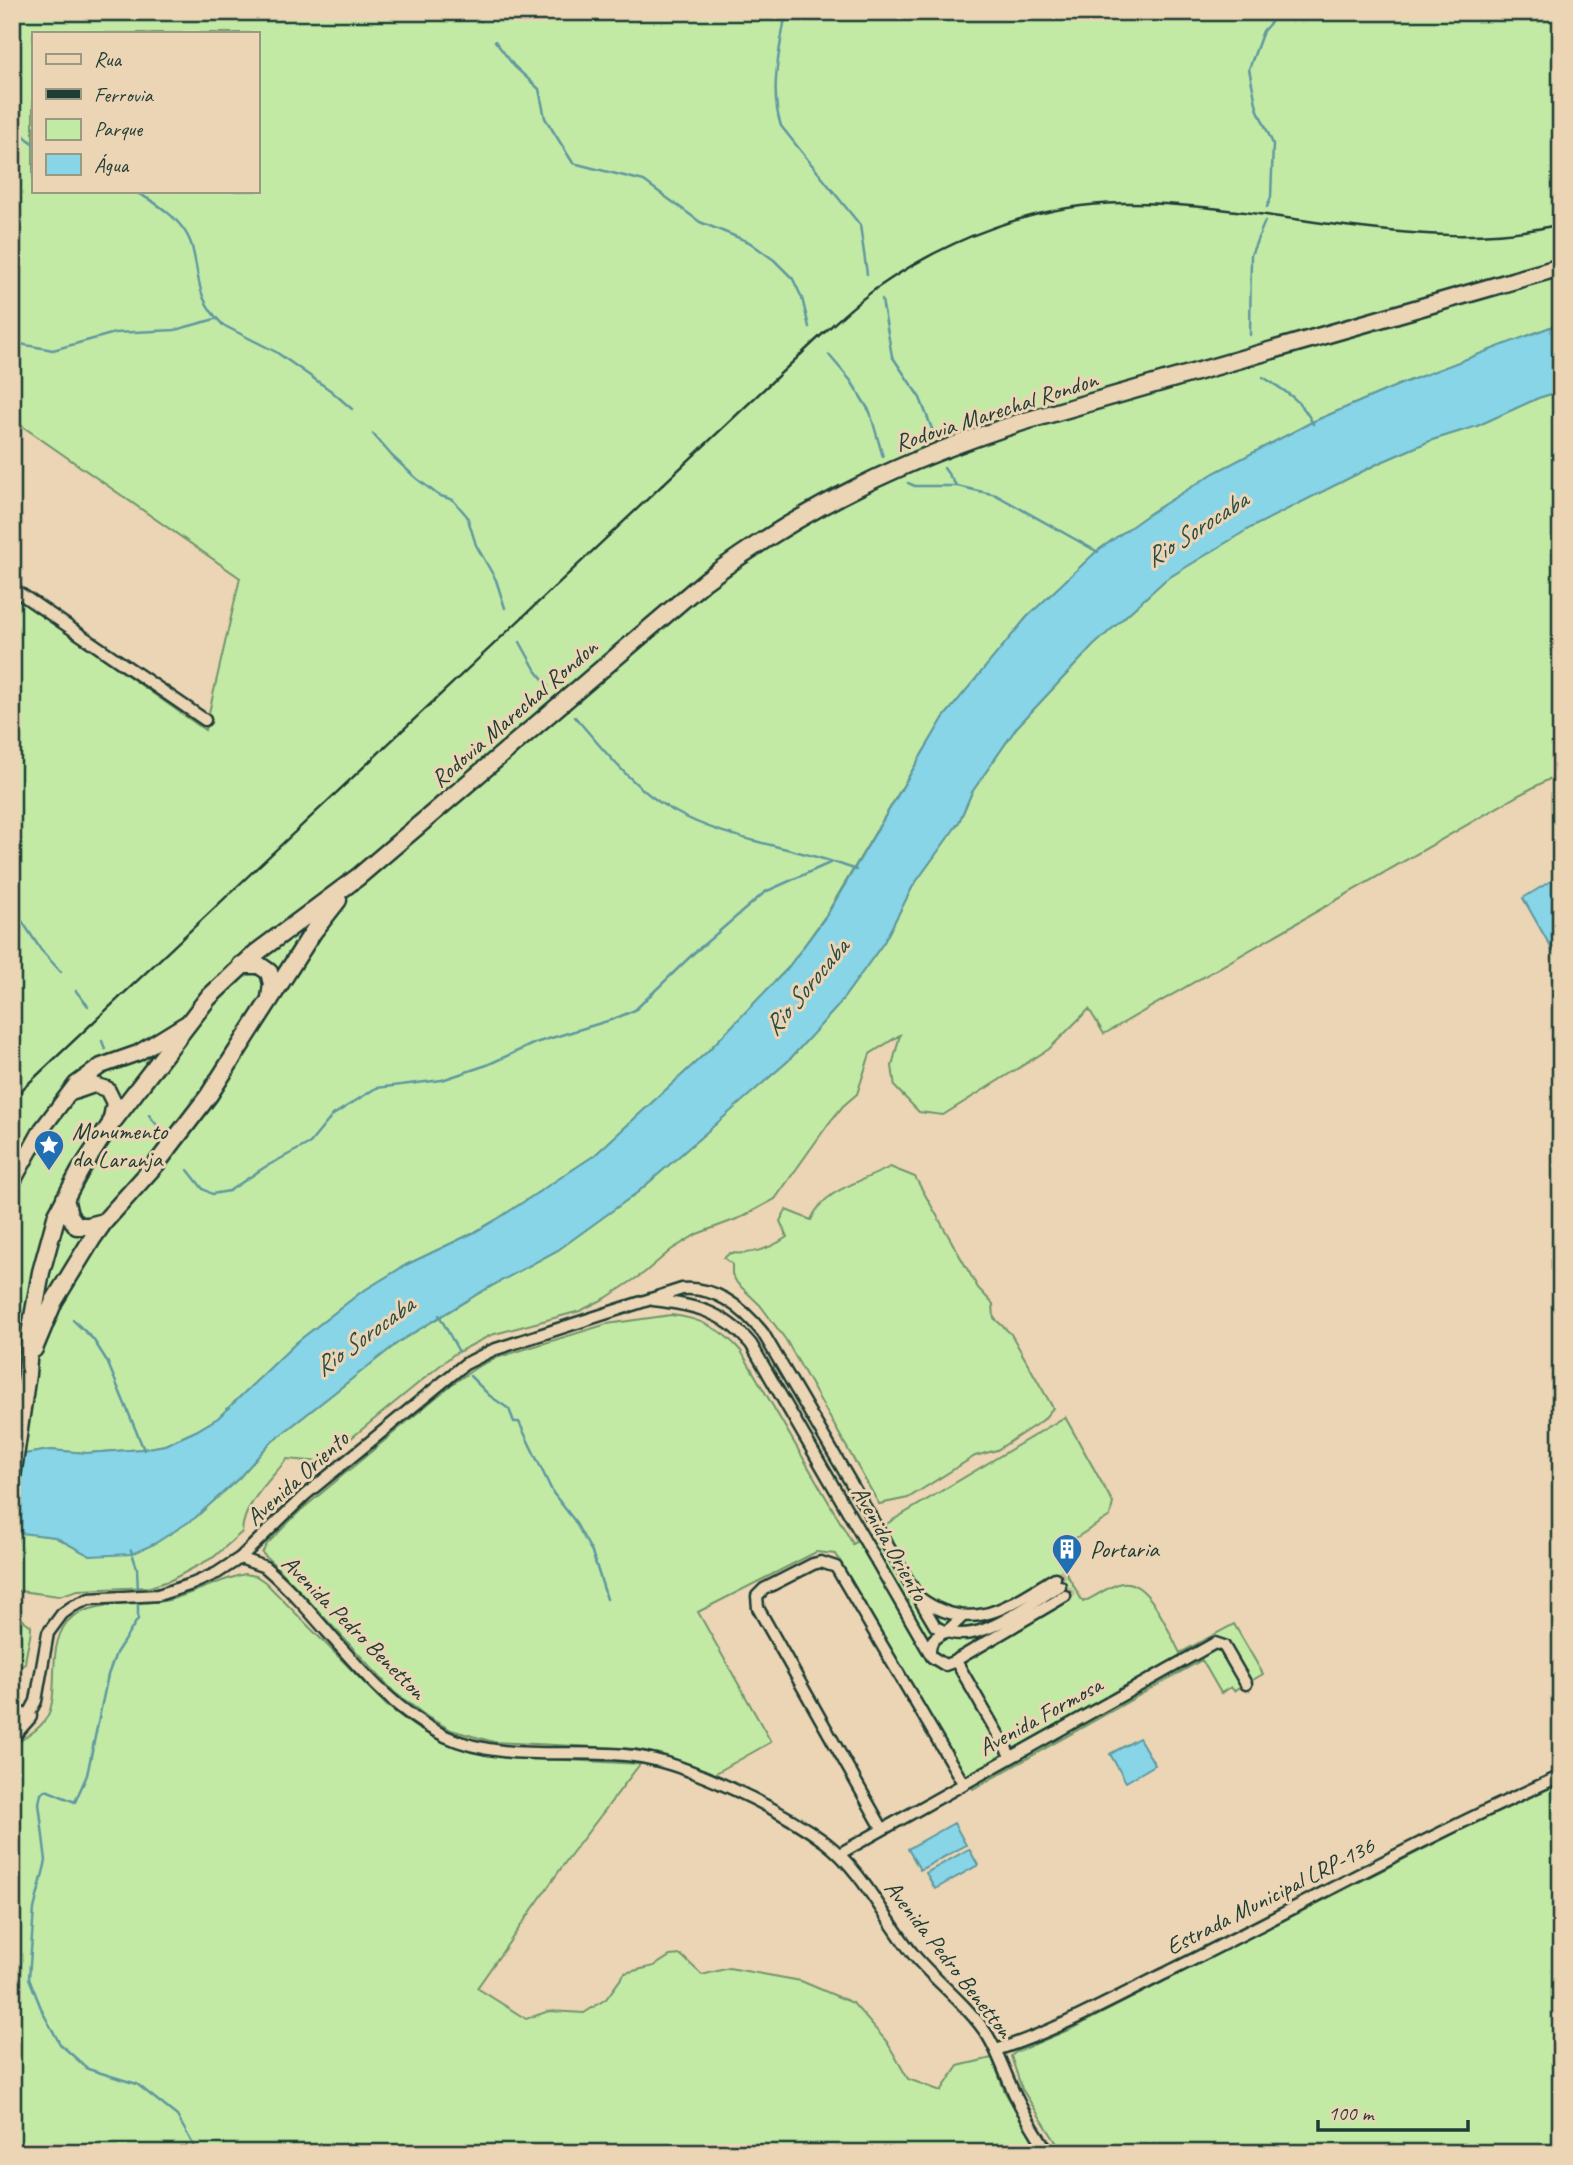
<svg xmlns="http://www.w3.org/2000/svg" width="1573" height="2165" font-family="Caveat,sans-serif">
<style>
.green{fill:#c3eaa5;stroke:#71946c;stroke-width:2;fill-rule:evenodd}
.water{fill:#88d5e7;stroke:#5e989f;stroke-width:2}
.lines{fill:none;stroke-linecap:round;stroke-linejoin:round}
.stream{stroke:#5e989f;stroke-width:2.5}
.street-tunnel{stroke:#c2b79a;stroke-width:10;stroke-dasharray:10 5;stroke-linecap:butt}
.street-casing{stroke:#1f3d34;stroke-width:15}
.secondary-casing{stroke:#1f3d34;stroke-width:19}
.primary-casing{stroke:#1f3d34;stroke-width:21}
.street{stroke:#ebd5b4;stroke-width:10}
.secondary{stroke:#ebd5b4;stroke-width:14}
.primary{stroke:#ebd5b4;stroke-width:16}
.rail{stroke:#1f3d34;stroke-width:2.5}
.labels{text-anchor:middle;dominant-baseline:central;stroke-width:6;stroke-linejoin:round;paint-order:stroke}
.street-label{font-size:24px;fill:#1f3d34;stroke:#ebd5b4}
.poi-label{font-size:24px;fill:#1f3d34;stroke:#ebd5b4;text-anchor:start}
.water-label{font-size:26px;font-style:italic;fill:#2a4c46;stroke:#ebd5b4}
</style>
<rect width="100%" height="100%" fill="#ebd5b4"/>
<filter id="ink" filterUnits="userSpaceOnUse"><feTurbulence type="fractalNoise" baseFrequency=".0143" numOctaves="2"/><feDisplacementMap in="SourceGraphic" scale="14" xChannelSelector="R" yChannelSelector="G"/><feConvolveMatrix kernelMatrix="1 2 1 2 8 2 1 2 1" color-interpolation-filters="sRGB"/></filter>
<g filter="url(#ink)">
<path class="green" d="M12,12h1549v311l-160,61 -89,38 -98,51 -62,39 -55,39 -70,66 -83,100 -118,198 -39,54 -79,82 -113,104 -96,63 -26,15 -67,32 -46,28 -63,49 -79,76 -22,13 -31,14 -22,4 -56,4 -37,-3 -38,6v-862l193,136 35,-152 -228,-159zM33,33h224v158h-224z
M1561,391v382l-42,22 -415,239 -15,-25 -40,40 -106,66 -24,-3 -24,-25 -3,-21 8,-31 -30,19 -13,40 -14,12 -14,17 -54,76 -33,18 -45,17 -26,16 -27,23 -38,25 -26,13 -89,24 -37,19 -132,108 -35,-3c-16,20 -44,45 -45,73l-28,25 -43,23 -21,7 -72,3 -19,6 -47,-6v-24l7,-34 36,5 36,19 104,-38 44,-40 30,-34 131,-103 86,-52 72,-39 80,-58 150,-131 49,-54 47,-65 29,-56 46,-64 13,-30 45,-65 76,-81 72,-66 85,-52 129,-65 53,-23 45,-14 61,-28z
M890,1167l25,10 63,111 15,16 1,14 17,16 42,74 -10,12 -46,30 -22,6 -67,42 -29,6 -93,-164 -26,-35 -23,-22 -5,-9v-10l-8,-6 6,-5c21,2 40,-4 57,-16l-7,-16 6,-11 25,10c13,-32 52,-38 79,-53z
M671,1315c29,3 51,14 70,36l112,193 212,-127 48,86 -3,13 -56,36 29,50c12,-5 23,-14 35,-18 29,-11 51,49 62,69l54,-29 29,50 -29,17 -3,-4 -10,6 -19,-33 -229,129 -137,-235 -20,-2 -118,60 73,130 -57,32 -47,-18 -31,-7 -142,-7 -43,-12 -22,-12 -35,-26 -114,-122 -18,-17 5,-9 33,-33 151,-126 26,-18 19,-9 111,-34z
M245,1574l11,2 9,6 122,124 28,21 30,16 47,13 148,8 -71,93 -92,131 49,31 23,-8 35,2 22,-14 19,-26 29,-7 16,-10 11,-1 21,20 27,-7 72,13 52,22 34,39 21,37 33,12 17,-25 34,-8 13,34 35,61h-1028v-406c12,-10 29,-17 36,-32 12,-25 -2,-66 19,-93 20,-23 74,-16 102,-22 26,-7 50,-20 76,-26z
M18,1616l13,10c0,13 -5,24 -6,38l-7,4h-6v-49z
M1561,1783v370h-498l-41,-64 -11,-33 5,-4 57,-24 390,-199z"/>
<path class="water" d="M1561,323v68l-23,7 -61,28 -45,14 -53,23 -129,65 -85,52 -72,66 -76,81 -45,65 -13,30 -46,64 -29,56 -47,65 -49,54 -150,131 -80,58 -72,39 -86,52 -131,103 -30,34 -44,40 -41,26 -22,10 -42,2 -35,-19 -43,-5v-76l38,-6 37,3 56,-4 22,-4 31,-14 22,-13 79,-76 63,-49 46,-28 67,-32 26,-15 96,-63 113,-104 79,-82 40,-54 117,-198 83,-100 70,-66 55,-39 62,-39 98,-51 89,-38z
M1561,875v72l-8,4 -30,-53z
M1139,1738l16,27 -29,17 -16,-28z
M954,1823l12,22 -46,25 -12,-21z
M969,1849l9,16 -43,24 -9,-16z"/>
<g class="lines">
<path class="stream" d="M475,12l6,9
M786,12c-6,37 -17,78 -5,114l79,99 7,49
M495,41l19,25 25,23 6,29 28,45 71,18 56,41 49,20 25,18 19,19 9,19 7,29
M12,120l8,12 13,12
M133,191c24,11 55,32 60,60 8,33 3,47 30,74l53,27 54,38 22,19
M1267,207l4,-10 2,-53 -16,-36 -8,-39 14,-38 17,-19
M882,300l10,56 28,42 14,36
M1250,335l1,-80 14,-34
M20,344l33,6 62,-17 60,-3 40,-11
M829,355l22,26 19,31 13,45
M1263,377c23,15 38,22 50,47
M373,434l19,22 24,22 22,17 15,5 14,16 9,29 20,35 9,28
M944,468l12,17
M908,483l7,3h42l39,9 102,57
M520,642l15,27 13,17
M575,717c29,33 58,71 97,93 56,32 124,36 184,60
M12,913l8,5 21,32 20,22
M76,991l12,15
M102,1041l3,8
M149,1115l11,14
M188,1170l15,19 9,5 17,-3 36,-24 45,-24 23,-28 43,-27 66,-8 45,-15 48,-22 79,-24 21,-9 59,-57 71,-61 67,-30
M12,1287l3,1
M439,1315l20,37
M73,1320l20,19 14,22 37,89
M470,1376l20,20 19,13 5,13h5l34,71 21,27 18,32 15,47
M131,1550l6,18 1,24
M138,1598v21l-22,34 -8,22 -21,100 -12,27 -29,-12 -5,4 -2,9 7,58 -12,48 -5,69 14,35 17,31 28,25 49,15 40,32 21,37"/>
<path class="street-tunnel" d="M1055,1578l11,-6
M1065,1596l10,-7"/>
<g class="street-casing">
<path id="street" d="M12,588l193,132
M653,1300c42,5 70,11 98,44l181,313 13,8 11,-4
M240,1558l25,9c62,53 104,132 180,169 58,27 127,12 189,20 54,7 147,53 191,86 39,30 58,75 88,112 23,28 55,51 75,82 11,18 17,38 26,57 10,21 22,41 35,60
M920,1598c52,38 88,8 135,-20
M930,1652c0,-15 8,-15 18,-22 5,-4 10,-9 15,-14
M958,1659l107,-63
M956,1661l55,96
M28,1716l8,-15 12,-68 14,-19 11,-8 16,-7 69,-4 34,-11 25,-11 23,-15 65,-63 160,-131 28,-14 189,-61c34,-3 61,19 81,44l172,293c38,27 91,-21 125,-40
M882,1828l-124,-220 -1,-12 7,-7 49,-25 8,-2 15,5 127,216
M839,1854l376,-211 9,3 22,38
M996,2050c61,-19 117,-51 174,-79 131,-65 258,-136 391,-195"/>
</g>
<g class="secondary-casing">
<path id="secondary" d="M71,1093l23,-8 13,4 7,14 -4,20
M12,1183l30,-54 34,-45 25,-18 37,-13 47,-29"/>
</g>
<g class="primary-casing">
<path id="primary" d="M241,965h18l10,7 3,12 -2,14
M65,1198l4,17 8,11h11l16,-4
M34,1349l20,-48 38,-62 12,-17 53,-59 52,-68 104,-163 25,-32
M12,1477l15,-103 3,-40 11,-62 16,-58 23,-43 30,-46 98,-127 48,-45 102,-76 347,-296c99,-74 200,-122 317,-159l539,-155
M12,1734l16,-18"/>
</g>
<use href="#street" class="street"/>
<use href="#secondary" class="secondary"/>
<use href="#primary" class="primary"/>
<path class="rail" d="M12,1099l803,-758c21,-19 41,-39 65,-55 69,-48 158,-82 243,-83 73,-1 149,14 222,23 72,9 144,16 216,-2"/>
</g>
</g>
<defs>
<g id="sight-pin" transform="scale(1.575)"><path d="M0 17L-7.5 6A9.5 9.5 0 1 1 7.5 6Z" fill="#1f6fb2" stroke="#ebd5b4"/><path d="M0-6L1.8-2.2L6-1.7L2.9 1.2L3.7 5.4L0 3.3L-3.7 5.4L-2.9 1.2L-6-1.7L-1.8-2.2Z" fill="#fff"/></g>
<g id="building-pin" transform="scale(1.575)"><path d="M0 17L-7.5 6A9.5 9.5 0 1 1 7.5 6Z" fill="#1f6fb2" stroke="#ebd5b4"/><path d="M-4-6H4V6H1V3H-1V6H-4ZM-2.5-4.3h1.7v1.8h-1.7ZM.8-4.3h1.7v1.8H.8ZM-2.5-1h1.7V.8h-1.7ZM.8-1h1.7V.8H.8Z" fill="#fff"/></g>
</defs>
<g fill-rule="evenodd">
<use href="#sight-pin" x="49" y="1145"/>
<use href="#building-pin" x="1067" y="1549"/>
</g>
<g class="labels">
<g class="street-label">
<text transform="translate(996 411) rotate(-18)">Rodovia Marechal Rondon</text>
<text transform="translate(514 713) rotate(-41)">Rodovia Marechal Rondon</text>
<text transform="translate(297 1478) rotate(-42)">Avenida Oriento</text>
<text transform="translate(890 1543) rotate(60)">Avenida Oriento</text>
<text transform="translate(354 1627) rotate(45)">Avenida Pedro Benetton</text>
<text transform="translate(1040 1716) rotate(-29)">Avenida Formosa</text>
<text transform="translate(1270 1896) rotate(-27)">Estrada Municipal LRP-136</text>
<text transform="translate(949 1959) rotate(52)">Avenida Pedro Benetton</text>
</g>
<g class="poi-label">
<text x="72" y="1131">Monumento<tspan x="72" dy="28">da Laranja</tspan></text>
<text x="1090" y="1549">Portaria</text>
</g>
<g class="water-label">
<text transform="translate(1196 529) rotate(-33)">Rio Sorocaba</text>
<text transform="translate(806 987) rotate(-50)">Rio Sorocaba</text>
<text transform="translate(364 1336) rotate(-36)">Rio Sorocaba</text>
</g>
</g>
<rect width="1573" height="2165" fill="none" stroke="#ebd5b4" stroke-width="42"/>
<rect x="21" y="21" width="1531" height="2123" fill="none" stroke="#1f3d34" stroke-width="2.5" filter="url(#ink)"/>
<rect x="32" y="32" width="228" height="161" fill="#ebd5b4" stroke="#999881" stroke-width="2"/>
<rect x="46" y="54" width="35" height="10" fill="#ebd5b4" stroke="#999881" stroke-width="2"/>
<text x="94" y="66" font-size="21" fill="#1f3d34">Rua</text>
<rect x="46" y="89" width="35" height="10" fill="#1f3d34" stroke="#999881" stroke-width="2"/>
<text x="94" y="102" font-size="21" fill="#1f3d34">Ferrovia</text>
<rect x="46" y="119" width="35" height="21" fill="#c3eaa5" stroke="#999881" stroke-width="2"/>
<text x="94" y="136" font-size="21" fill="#1f3d34">Parque</text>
<rect x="46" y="154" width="35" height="21" fill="#88d5e7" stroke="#999881" stroke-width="2"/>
<text x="94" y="172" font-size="21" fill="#1f3d34">Água</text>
<path d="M1318 2120v10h150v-10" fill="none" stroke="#1f3d34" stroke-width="3.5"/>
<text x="1328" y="2120" font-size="21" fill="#1f3d34" stroke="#ebd5b4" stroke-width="5" paint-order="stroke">100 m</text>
</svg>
